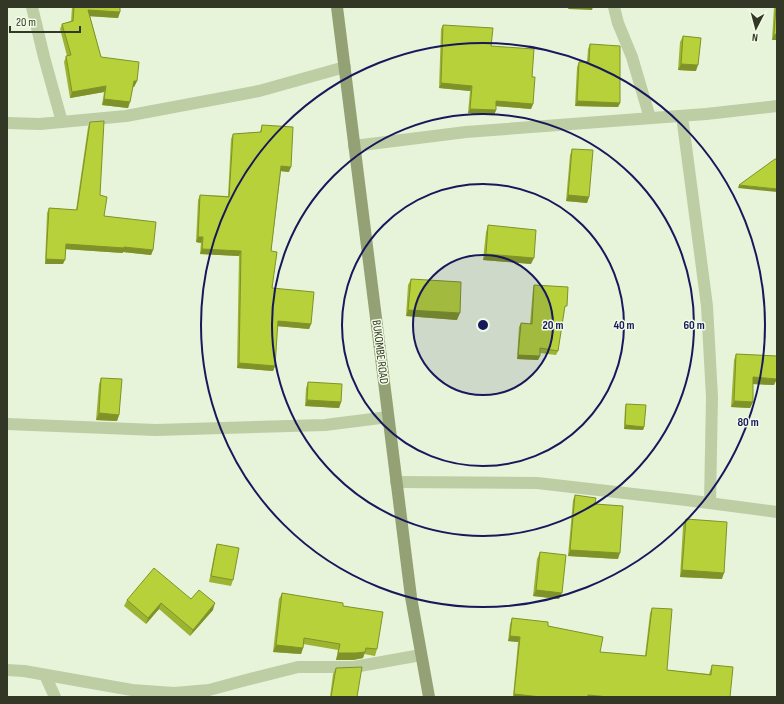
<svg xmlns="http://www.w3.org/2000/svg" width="784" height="704" font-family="'Sofia Sans Condensed',sans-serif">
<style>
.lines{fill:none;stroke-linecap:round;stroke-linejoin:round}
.street{stroke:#bdcda4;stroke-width:12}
.secondary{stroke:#94a175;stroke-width:12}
.wall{fill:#9db432}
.shaded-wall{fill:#7f9229}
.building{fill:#b6d13a;stroke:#7f9229}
.ring{fill:none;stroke:#18185d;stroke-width:2}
.labels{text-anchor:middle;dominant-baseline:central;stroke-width:3;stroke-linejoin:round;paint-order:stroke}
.street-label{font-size:12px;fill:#333826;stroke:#f1fbe6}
.centre{fill:#18185d;stroke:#f1fbe6;stroke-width:2}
.ring-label{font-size:12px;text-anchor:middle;font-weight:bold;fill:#18185d;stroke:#f1fbe6;stroke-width:3;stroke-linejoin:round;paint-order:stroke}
</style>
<rect width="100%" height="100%" fill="#e7f4d9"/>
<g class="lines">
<path class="street" d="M32,7l12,50 18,65
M614,7l4,16 14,34 18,61
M682,116l25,190 5,91 -2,106
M7,123l33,1 86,-8 133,-25 86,-24
M354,146l112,-14 240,-18 71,-8
M7,424l149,6 169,-5 63,-8
M396,482l141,1 149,17 91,12
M7,670l17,1 108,19 42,3 35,-3 37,-10 52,-13h56l67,-12
M45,675l10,22"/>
<path class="secondary" d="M337,7l74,590 18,100"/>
</g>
<path class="wall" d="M72,7h48v5l-2,6 -28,-2 11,41 36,24 -3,6h-1l-5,21 -26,-3 2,-13 -34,6 -6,-36 2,-6h1l-7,-27 2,-5 9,-3z
M774,7h3v33h-5z
M443,25l48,21 41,31 1,27 -2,5 -35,-3v4l-2,5 -26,-2 2,-22 -31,-3 2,-59z
M683,36l13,35 -18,-1 2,-28z
M590,44l30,59 -2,4 -43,-1 2,-39 2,-5h8l1,-13z
M90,122l10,73 4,21 49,34 -2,5 -28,-3v1l-58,-4 -2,15h-18l2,-51 2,-5 27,2 12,-83z
M262,125l27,47 -8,-1 -10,80 1,37 39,36 -2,5 -32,-3 -2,40 -2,5 -36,-3 2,-112 -39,-2 1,-11 -5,-1 2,-42 2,-5 28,1 3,-57 2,-5 27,-2z
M572,149l17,48 -2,6 -21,-2 4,-46z
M488,225l43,39 -48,-4 3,-28z
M411,279l46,41 -51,-4 2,-31z
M534,285l31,25h-1l-6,41 -2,4 -16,-2v3l-2,4 -21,-1 2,-32 2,-4 9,1 3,-35z
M736,354l38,31 -21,-1v18l-3,6 -19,-1 3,-47z
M101,378l18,37 -2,6 -21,-1 3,-36z
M308,382l33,20 -2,6 -34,-2 1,-18z
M626,404l18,23 -1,3 -19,-1 1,-22z
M575,495l20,9 23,55 -50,-3 5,-56z
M686,519l36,60 -42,-2 3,-51z
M217,544l16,36 -2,6 -22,-4 6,-32z
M540,552l19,47 -26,-3 4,-37z
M282,593l61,13 34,43 -2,7 -11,-2 -1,4 -10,2h-17l2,-10 -35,-6v4l-2,6 -28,-2 6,-53z
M191,599l22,11 -23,26 -31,-27 -13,15 -22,-18 3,-6z
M652,608l15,62 42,4 3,-9 18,32h-217l5,-55 -10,-1 2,-17 2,-6 36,8 52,26 45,4 5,-43z
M336,668l21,29h-27l3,-23z"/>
<path class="shaded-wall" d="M569,7h24l-1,3 -24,-1z
M88,10l32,2 -2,6 -32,-2z
M774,34l3,1v5h-5z
M681,64l17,1 -2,6 -18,-1z
M134,81h3l-3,6 -3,-1z
M441,83l31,3 -2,5 -31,-3z
M106,86l-2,6 -34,6 2,-6z
M104,99l26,3 -2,6 -26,-3z
M496,101l37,3 -2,5 -36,-3z
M577,101l43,2 -2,4 -43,-1z
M470,109l26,1 -2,5 -26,-2z
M281,166l10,1 -2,5 -10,-1z
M739,185l38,4v3l-39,-4z
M568,195l21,2 -2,6 -21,-2z
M198,237h5l-2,6 -5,-1z
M66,244l58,3 29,3 -2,5 -28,-3v1l-59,-4z
M202,249l39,2 -2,5 -39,-2z
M486,254l48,4 -3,6 -48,-4z
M46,259l19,1 -2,4h-18z
M408,310l52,3 -3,7 -51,-4z
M278,321l33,3 -2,5 -33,-3z
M518,355l22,1 -2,4 -21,-1z
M239,363l36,3 -2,5 -36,-3z
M753,377l24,2 -3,6 -23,-1z
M307,400l34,2 -2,6 -34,-2z
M734,401l19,1 -3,6 -19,-1z
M99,413l20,2 -2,6 -21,-1z
M625,425l19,2 -1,3 -19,-1z
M570,550l50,3 -2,6 -50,-3z
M682,570l42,3 -2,6 -42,-2z
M536,590l26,3 -3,6 -26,-3z
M161,603l-2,6 -13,15 2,-6z
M215,603l-2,7 -23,26 3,-6z
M510,636l10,1 -2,5 -10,-1z
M276,645l27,3 -2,6 -28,-2z
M365,652l-2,6 -10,2h-17l2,-7z
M514,694l27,3h-28z
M588,695l21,2h-22z"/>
<path class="building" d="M74,7h46v5l-32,-2 13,47 38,5 -2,19h-3l-4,21 -26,-3 2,-13 -34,6 -6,-36 5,-1 -9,-31 11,-3z
M776,7h1v28l-3,-1z
M443,25l50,3 -2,18 43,3 -2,28h3l-2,27 -37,-3v9l-26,-1 2,-23 -31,-3z
M683,36l18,2 -3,27 -17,-1z
M590,44l30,2v57l-43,-2 2,-39h10z
M104,121l-4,74 7,2 -3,19 52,6 -3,28 -29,-3v1l-58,-4 -1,16 -19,-1 3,-51 28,2 13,-88z
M262,125l31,2 -2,40 -10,-1 -10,85 6,1 -5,36 42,4 -3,32 -33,-3 -3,45 -36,-3 2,-112 -39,-2 1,-12h-5l2,-42 29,2 4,-63 28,-2z
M572,149l21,1 -4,47 -21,-2z
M775,159h2v30l-38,-4z
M488,225l48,5 -2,28 -48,-4z
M411,279l50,3 -1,31 -52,-3z
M534,285l34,2 -1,19h-2l-7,45 -18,-3v8l-22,-1 3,-32 11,1z
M736,354l41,2v23l-24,-2v25l-19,-1z
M101,378l21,1 -3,36 -20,-2z
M308,382l34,2 -1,18 -34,-2z
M626,404l20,1 -2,22 -19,-2z
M575,495l21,3 -1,6 28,2 -3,47 -50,-3z
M686,519l41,3 -3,51 -42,-3z
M217,544l22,4 -6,32 -22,-4z
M540,552l26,3 -4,38 -26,-3z
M154,568l37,31 8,-9 16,13 -22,27 -32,-27 -13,15 -21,-18z
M282,593l61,10v3l40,6 -6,37 -11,-1 -1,4 -9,1h-18l2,-9 -36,-6 -1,10 -27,-3z
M652,608l20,1 -5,61 44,5 1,-10 21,2 -3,30h-121l-21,-2v2h-47l-27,-3 6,-57 -10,-1 2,-18 36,4v4l55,11 -3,15 46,4z
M362,667l-5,30h-26l5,-29z"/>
<circle cx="483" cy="325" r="70" fill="#18185d" fill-opacity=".12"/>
<g class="ring">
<circle cx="483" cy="325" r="70"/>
<circle cx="483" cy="325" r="141"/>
<circle cx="483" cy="325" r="211"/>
<circle cx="483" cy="325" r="282"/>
</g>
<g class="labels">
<g class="street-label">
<text transform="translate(380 352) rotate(83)">BUKOMBE ROAD</text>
</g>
</g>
<circle cx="483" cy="325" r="6" class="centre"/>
<g class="ring-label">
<text x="553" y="329">20 m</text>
<text x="624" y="329">40 m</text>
<text x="694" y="329">60 m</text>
<text x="748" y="426">80 m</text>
</g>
<rect width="784" height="704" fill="none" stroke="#333826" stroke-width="16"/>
<g transform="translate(756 28) rotate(186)" stroke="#f1fbe6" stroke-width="3" paint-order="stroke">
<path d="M0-3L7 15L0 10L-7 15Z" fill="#333826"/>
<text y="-6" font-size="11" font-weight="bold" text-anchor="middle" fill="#333826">N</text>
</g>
<path d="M10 26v6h70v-6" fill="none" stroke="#333826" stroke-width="2"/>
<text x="16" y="26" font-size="12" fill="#333826" stroke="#f1fbe6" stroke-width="3" paint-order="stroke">20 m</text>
</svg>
